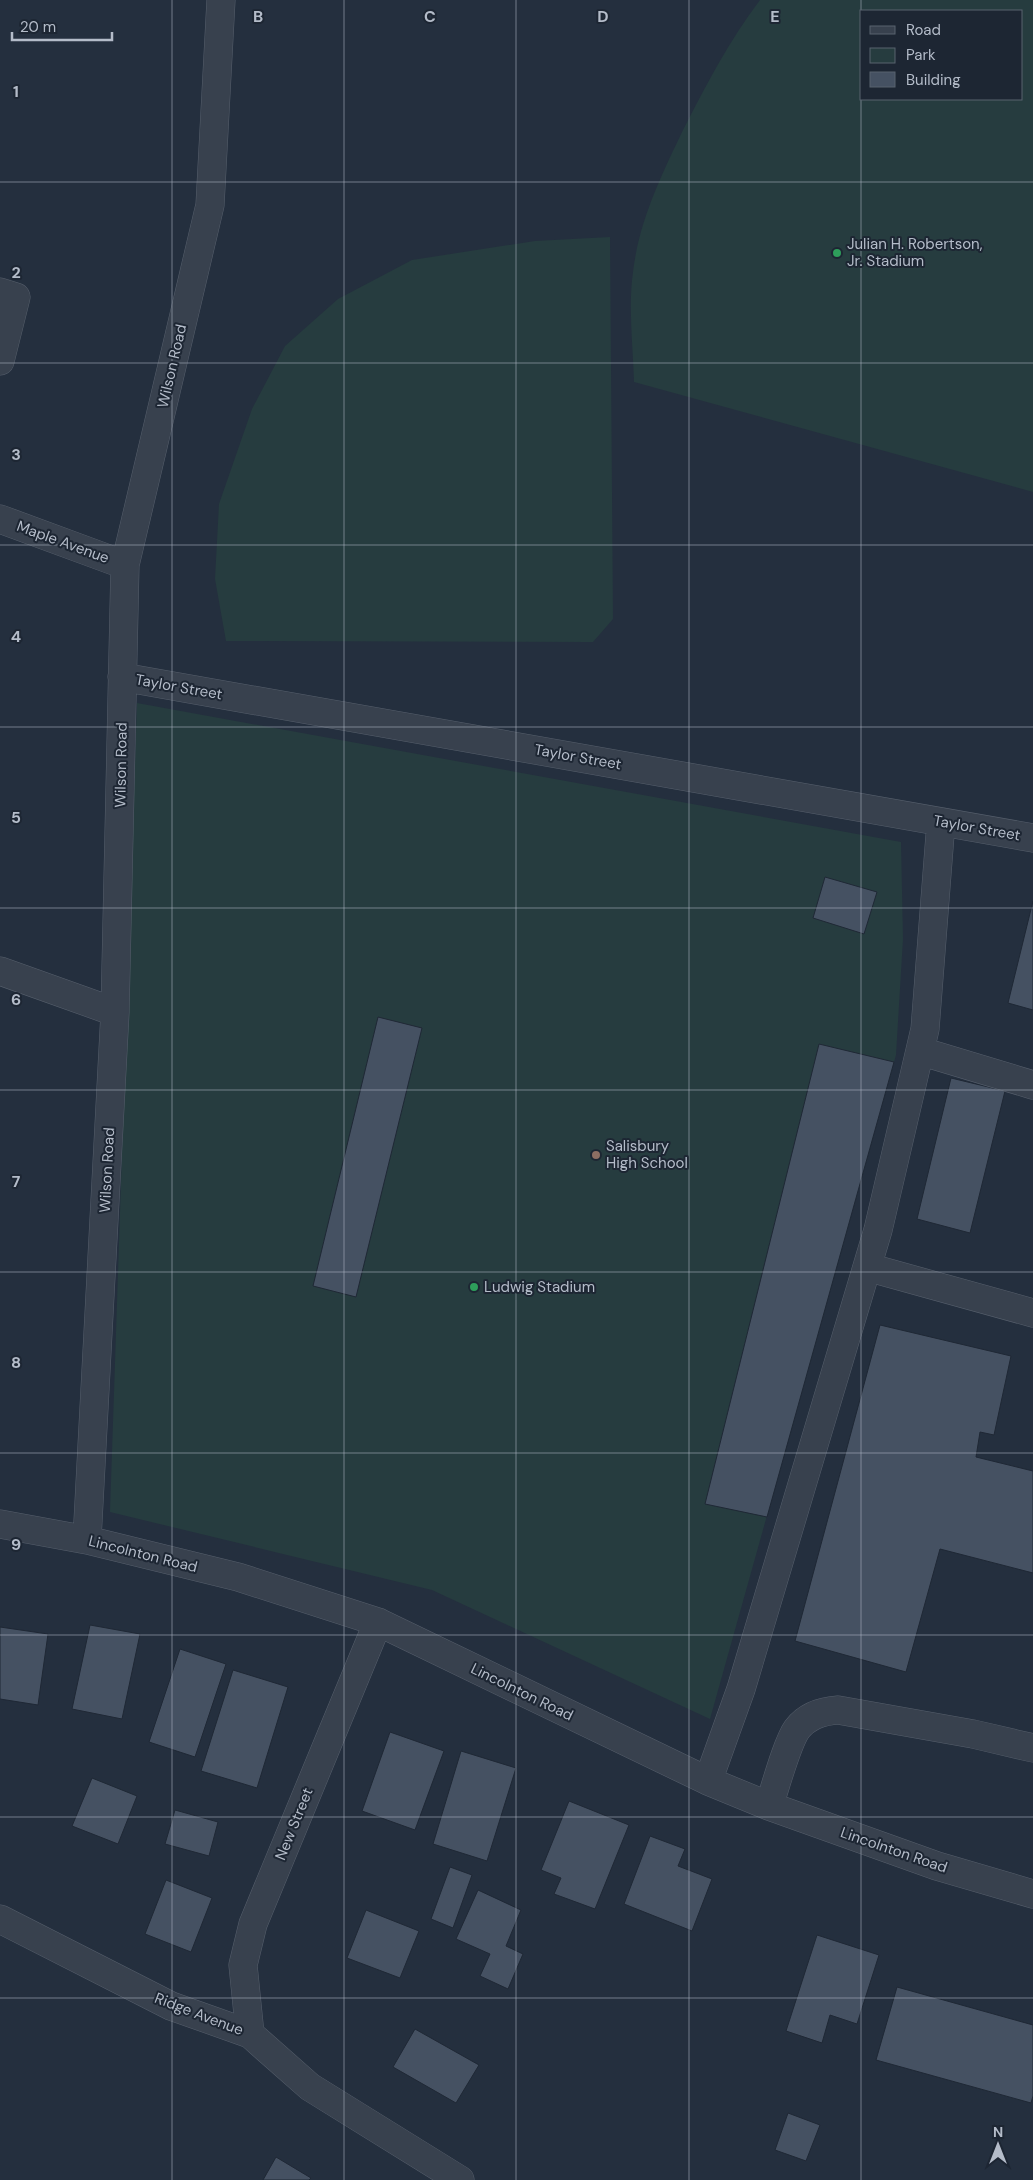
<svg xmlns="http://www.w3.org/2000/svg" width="1033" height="2180" font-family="'DM Sans',sans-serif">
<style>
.green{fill:#263c3f;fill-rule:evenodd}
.building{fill:#455162;stroke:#1f2835}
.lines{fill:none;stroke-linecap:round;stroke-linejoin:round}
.minor-casing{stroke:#565f6c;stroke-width:29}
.minor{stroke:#38414e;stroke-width:28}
.grid{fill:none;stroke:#b4bcc9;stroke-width:1;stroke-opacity:0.55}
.leisure-dot{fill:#2e9e5b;stroke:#1d2633;stroke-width:2}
.education-dot{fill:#8d6e63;stroke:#1d2633;stroke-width:2}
.labels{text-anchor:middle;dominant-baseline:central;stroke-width:4;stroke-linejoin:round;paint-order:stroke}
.poi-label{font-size:15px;fill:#b4bcc9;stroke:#1d2633;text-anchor:start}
.street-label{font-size:15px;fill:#b4bcc9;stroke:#1d2633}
.grid-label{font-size:16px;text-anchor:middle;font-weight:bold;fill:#b4bcc9;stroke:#1d2633;stroke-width:4;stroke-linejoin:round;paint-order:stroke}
</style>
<rect width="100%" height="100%" fill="#242f3e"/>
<path class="green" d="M760,0h273v492l-399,-110c-1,-37 -6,-74 -1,-110 6,-51 28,-96 50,-142 23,-45 46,-89 77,-130zM862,11h160v88h-160z
M610,237l3,382 -20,23 -367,-1 -11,-62 4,-75 33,-95 33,-63 53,-47 74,-39 123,-19z
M137,703l764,139 2,97 -7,116 -186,664 -278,-129 -322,-78z"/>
<path class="building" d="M825,877l52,15 -13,42 -51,-16z
M1033,901v109l-25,-7z
M378,1017l44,11 -66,269 -43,-11z
M819,1044l75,18 -127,455 -62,-13z
M951,1078l54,13 -35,142 -53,-14z
M880,1325l131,31 -17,79 -14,-3 -4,25 57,14v102l-93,-24 -34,123 -111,-31z
M90,1625l50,9 -18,85 -50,-10z
M0,1627l48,7 -10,71 -38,-6z
M180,1649l46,15 -31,93 -46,-15z
M233,1670l55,17 -31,101 -56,-17z
M390,1732l54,19 -29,79 -53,-19z
M461,1751l55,17 -29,93 -54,-17z
M92,1778l45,18 -19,48 -46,-18z
M569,1801l60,24 -34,84 -41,-15 7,-16 -20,-8z
M175,1810l43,12 -9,34 -44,-12z
M650,1836l35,13 -7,17 34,13 -20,52 -68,-27z
M450,1867l22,8 -19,53 -22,-9z
M166,1880l46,18 -21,54 -46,-18z
M478,1890l43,20 -15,36 17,8 -15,35 -28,-13 10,-22 -34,-15z
M366,1910l53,21 -19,47 -53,-20z
M817,1935l62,20 -22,69 -27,-9 -8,28 -36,-12z
M897,1987l136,38v71l-2,7 -155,-43z
M415,2029l64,36 -23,38 -63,-36z
M788,2113l32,12 -14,36 -31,-11z
M276,2157l35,21 -2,2h-46z"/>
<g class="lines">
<g class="minor-casing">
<path id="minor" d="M0,292l16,5 -16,64
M0,519l125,46
M122,677l911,161
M0,971l115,41
M920,1051l113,34
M867,1267l166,46
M0,1524l87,16 151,37 140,45 330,159 61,25 168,60 96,28
M87,1540l28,-528 10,-447 85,-360 11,-205
M708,1781l33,-92 137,-459 47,-201 16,-207
M769,1806c6,-18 18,-63 28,-77 10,-13 26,-18 41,-19l135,24 60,14
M0,1919l171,87 79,28 60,53 150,93
M250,2034l-7,-69 10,-41 125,-302"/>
</g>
<use href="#minor" class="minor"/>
</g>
<path class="grid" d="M172,0v2180M344,0v2180M516,0v2180M689,0v2180M861,0v2180M0,182h1033M0,363h1033M0,545h1033M0,727h1033M0,908h1033M0,1090h1033M0,1272h1033M0,1453h1033M0,1635h1033M0,1817h1033M0,1998h1033"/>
<g class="leisure-dot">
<circle cx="837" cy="253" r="5"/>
<circle cx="474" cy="1287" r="5"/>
</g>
<circle class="education-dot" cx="596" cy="1155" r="5"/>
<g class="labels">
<g class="poi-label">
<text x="847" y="244">Julian H. Robertson,<tspan x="847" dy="17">Jr. Stadium</tspan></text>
<text x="606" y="1146">Salisbury<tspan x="606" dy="17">High School</tspan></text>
<text x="484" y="1287">Ludwig Stadium</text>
</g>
<g class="street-label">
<text transform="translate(172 366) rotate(-77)">Wilson Road</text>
<text transform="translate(63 542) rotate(20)">Maple Avenue</text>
<text transform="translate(179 687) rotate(10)">Taylor Street</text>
<text transform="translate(578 757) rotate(10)">Taylor Street</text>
<text transform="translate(121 765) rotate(-89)">Wilson Road</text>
<text transform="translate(977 828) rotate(10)">Taylor Street</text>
<text transform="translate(107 1170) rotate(-87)">Wilson Road</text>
<text transform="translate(143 1554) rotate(14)">Lincolnton Road</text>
<text transform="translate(522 1692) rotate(26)">Lincolnton Road</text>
<text transform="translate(294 1824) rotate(-68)">New Street</text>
<text transform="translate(894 1850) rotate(19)">Lincolnton Road</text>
<text transform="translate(199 2014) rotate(21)">Ridge Avenue</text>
</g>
</g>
<g class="grid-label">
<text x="258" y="22">B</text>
<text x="430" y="22">C</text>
<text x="603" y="22">D</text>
<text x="775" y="22">E</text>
<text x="16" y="97">1</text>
<text x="16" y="278">2</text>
<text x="16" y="460">3</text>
<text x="16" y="642">4</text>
<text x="16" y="823">5</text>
<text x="16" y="1005">6</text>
<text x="16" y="1187">7</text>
<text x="16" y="1368">8</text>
<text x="16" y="1550">9</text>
</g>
<rect x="860" y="10" width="162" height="90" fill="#1d2633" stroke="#59626f"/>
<rect x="870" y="26" width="25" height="8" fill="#38414e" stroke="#59626f"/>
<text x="906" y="35" font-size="15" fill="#b4bcc9">Road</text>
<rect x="870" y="48" width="25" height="15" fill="#263c3f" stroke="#59626f"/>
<text x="906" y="60" font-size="15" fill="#b4bcc9">Park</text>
<rect x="870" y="72" width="25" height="15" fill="#455162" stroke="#59626f"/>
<text x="906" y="85" font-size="15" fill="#b4bcc9">Building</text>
<g transform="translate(998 2145)" stroke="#1d2633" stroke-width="4" paint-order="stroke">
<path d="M0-4L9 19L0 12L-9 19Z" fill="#b4bcc9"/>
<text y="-8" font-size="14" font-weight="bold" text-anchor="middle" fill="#b4bcc9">N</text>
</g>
<path d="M12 32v8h100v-8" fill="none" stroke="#b4bcc9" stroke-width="2.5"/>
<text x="20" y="32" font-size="15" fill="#b4bcc9" stroke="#1d2633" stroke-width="4" paint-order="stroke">20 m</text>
</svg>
